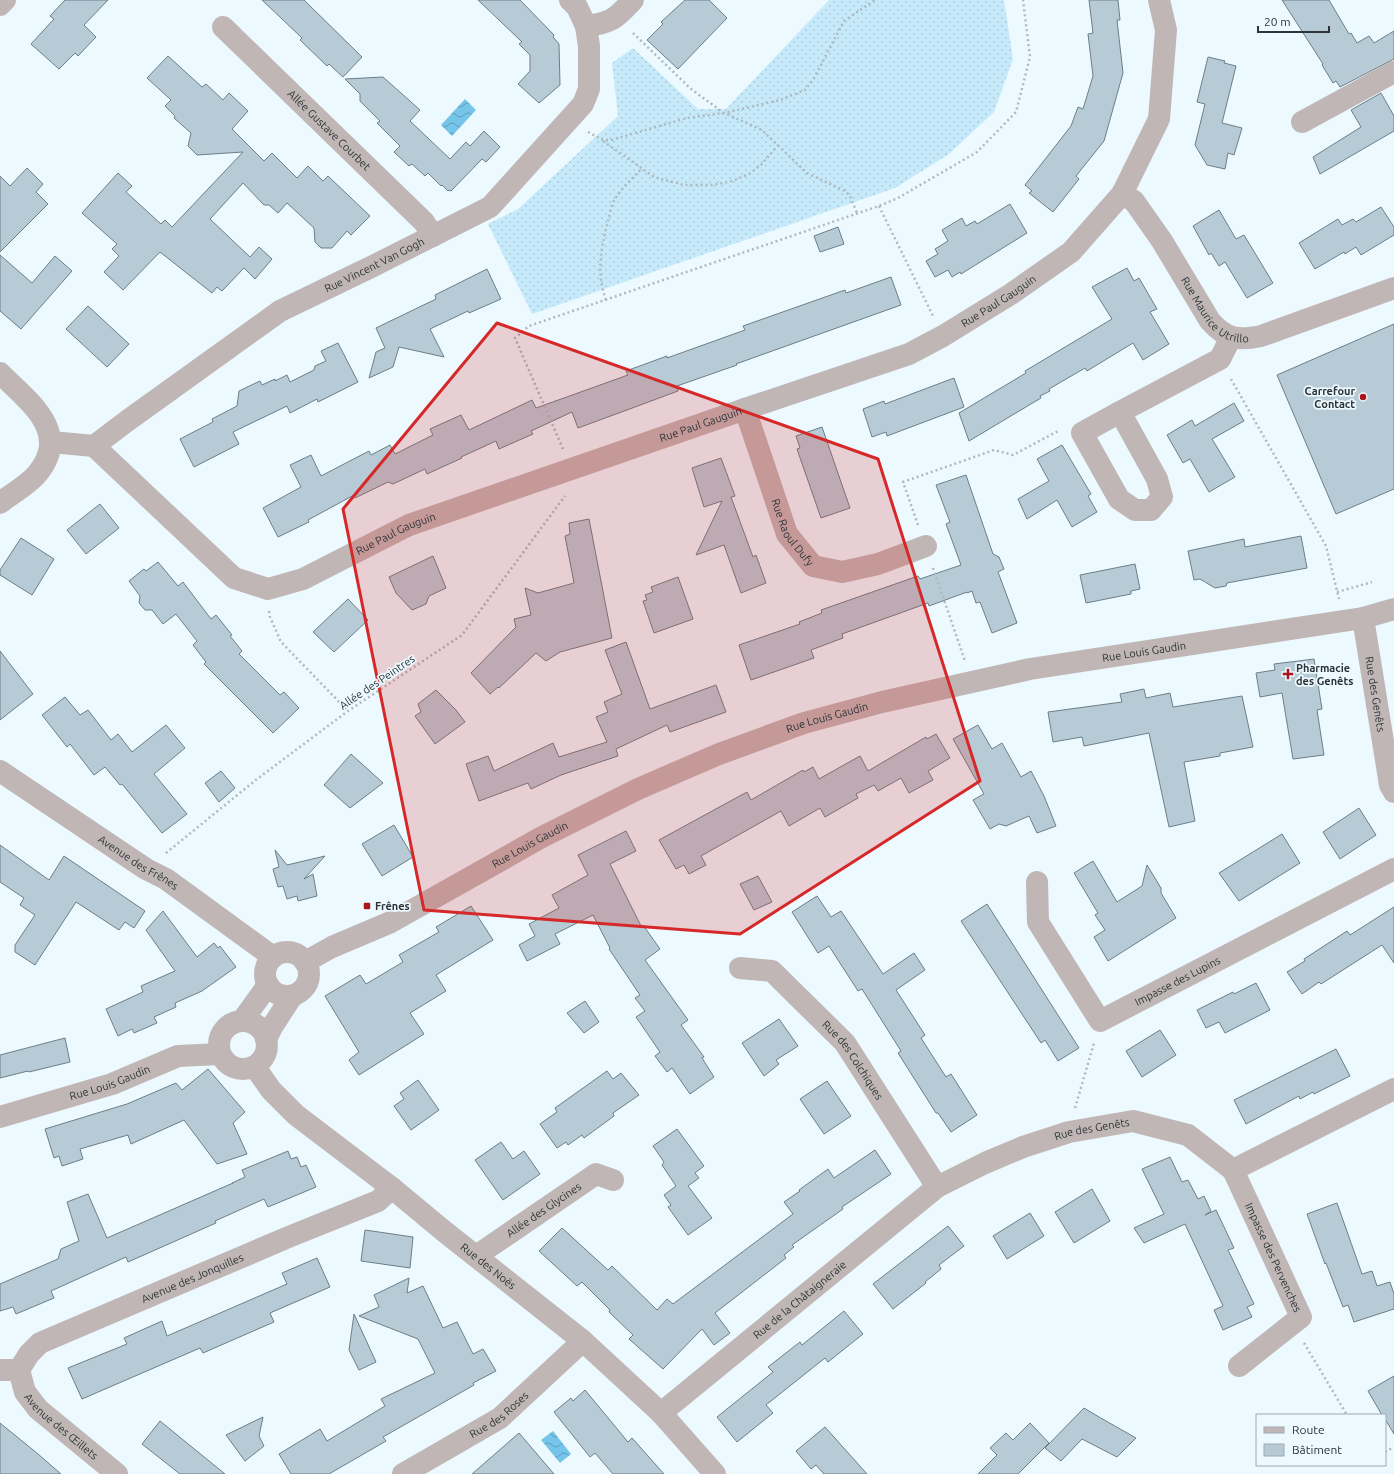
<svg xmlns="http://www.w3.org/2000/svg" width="1394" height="1474" font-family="Ubuntu,sans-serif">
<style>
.garden{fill:url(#garden-dots)}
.water{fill:url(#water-waves)}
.building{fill:#b7cbd6;stroke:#6c7f88}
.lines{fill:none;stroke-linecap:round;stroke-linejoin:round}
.path{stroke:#aeb9be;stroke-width:2.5;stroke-dasharray:2 3;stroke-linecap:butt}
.minor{stroke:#c0b6b5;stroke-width:22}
.marked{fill:#d62828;fill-opacity:0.2;stroke:#d62828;stroke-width:3;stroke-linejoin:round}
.poi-dot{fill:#aa161b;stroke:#ecf9ff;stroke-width:1.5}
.labels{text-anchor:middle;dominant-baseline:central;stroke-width:3.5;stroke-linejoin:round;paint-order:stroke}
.street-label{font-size:11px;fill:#2c3438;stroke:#ecf9ff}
.poi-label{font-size:11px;font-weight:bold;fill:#2c3438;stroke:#ecf9ff;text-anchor:start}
</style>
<defs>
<pattern id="garden-dots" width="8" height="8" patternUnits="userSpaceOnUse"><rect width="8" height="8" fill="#c7eafb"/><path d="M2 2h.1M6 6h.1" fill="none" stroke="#abc9d8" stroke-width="1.8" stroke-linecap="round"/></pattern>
<pattern id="water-waves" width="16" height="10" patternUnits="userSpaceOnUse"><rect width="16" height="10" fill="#75c4e9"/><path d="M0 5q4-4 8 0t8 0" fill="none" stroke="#60a0be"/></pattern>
</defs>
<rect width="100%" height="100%" fill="#ecf9ff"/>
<path class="garden" d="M829,0h175l9,59 -19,53 -45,42 -54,34 -363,126 -44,-90 30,-15 100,-93 -6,-53 21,-15 65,61h28z"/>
<path class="water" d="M465,99l11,11 -24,26 -11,-11z
M553,1431l18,23 -11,9 -19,-23z"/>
<path class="building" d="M65,0h43l-24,25 12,12 -18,19 -3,-3 -16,16 -28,-25 23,-25 -4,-3z
M262,0h42l58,57 -19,20 -14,-13 -2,2 -27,-26 2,-2z
M478,0h42l34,35 -1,2 6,7 1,41 -21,18 -21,-19 12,-13v-16l-11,-11 3,-2z
M685,0h24l18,18 -49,51 -31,-29 16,-16 -2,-2z
M1089,0h29l2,20h-3l6,53 -19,68 -28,35 3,3 -26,33 -24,-19 3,-2 -7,-6 46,-59 7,-19 5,2 10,-33 -5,-42 5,-1z
M1282,0h47l20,34 2,-1 6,10 12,-7 5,7 20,-12v28l-54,28 -4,-6 -3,2 -11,-18 1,-1z
M168,56l34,31 4,-3 17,16 6,-7 19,18 -16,18 32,32 8,-8 25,25 11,-12 15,15 5,-5 42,40 -19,19 -4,-4 -15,17h-11l-6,-6 -1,-14 -27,-25 -9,10 -9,-8h-5l-21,-22 -33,36 40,38 9,-10 13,12 -17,20 -11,-11 -22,23 -5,-4 -5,6 -52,-41 -37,38 -19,-18 15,-16 -7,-7 5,-5 -35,-31 36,-40 14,13 -6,6 35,32 4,-4 7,7 71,-75 -46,3 -9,-9 3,-13 -17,-15 1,-2 -10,-10 6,-6 -24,-22z
M1208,57l17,4 -1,2 12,3 -14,57 20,5 -8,27 -6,-2 -3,16 -18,-4 -12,-20 10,-41 -8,-2z
M383,77l37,33 -10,11 40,38 16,-17 4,4 14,-15 16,16 -14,15 -4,-3 -31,32 -2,-1 -1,1 -6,-6 -1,1 -13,-13 -3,3 -13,-12 -3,2 -15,-14 6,-6 -23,-23 3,-2 -20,-20v-7l-15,-15z
M1381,93l13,23v15l-74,43 -7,-17 48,-30 -10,-17z
M27,168l16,16 -7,8 12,12 -48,48v-76l10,10z
M1010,204l17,29 -66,41 -1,-2 -8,5 -4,-7 -13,7 -9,-16 12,-7 -3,-5 13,-8 -6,-11 20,-12 4,8 9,-5 2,3z
M1381,207l13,20v8l-33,20 -5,-8 -11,7 -1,-2 -29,17 -16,-26 39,-24 4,6 11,-6 3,3z
M1219,210l17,29 8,-4 29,48 -26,15 -22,-36 -6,4 -8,-13 -2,2 -16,-29z
M838,227l6,17 -24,8 -6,-16z
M0,255l32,28 23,-27 17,15 -51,58 -21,-18z
M1127,268l7,13 5,-3 18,31 -7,3 19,32 -26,16 -10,-17 -46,28 -2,-3 -36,21 1,2 -10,5 1,2 -72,43 -10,-28 67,-40 -1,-2 87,-52 -20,-32z
M487,269l14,30 -32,14 -1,-2 -38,18 14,28 -45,-10 -6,20 -24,11 7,-26 9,-4 -9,-20 60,-29 -1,-4z
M891,277l10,28 -126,45 -39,14 1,1 -60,21 1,5 -43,16 -57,21 -6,-16 -41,19 2,3 -34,15 -3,-8 -35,16 1,1 -35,16 -2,-5 -32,15 -5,-2 -33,16 -1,-3 -46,25 1,2 -31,15 -15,-29 38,-21 -11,-22 21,-10 10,21 48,-25 2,4 19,-10 5,9 38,-19 -3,-6 31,-14 8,15 63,-30 4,8 92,-33 -2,-4 41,-15v2l78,-28 -2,-4 102,-36 1,3z
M88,306l41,38 -22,23 -41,-38z
M1394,324v165l-58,25 -59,-139z
M338,343l20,39 -40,20 -1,-3 -27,14 -3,-7 -54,26 6,12 -45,23 -14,-28 33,-17 -1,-3 25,-13 2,-15 21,-10 2,4 13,-6v2l12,-6 3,7 24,-12 1,-4 11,-5 -5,-10z
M954,378l10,29 -77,29 -1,-4 -14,5 -9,-28 21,-8 1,3z
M1234,403l10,18 -32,18 23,38 -26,15 -19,-33 -7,4 -16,-28 25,-15 3,6z
M822,427l28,81 -29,10 -24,-69 3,-1 -4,-12z
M1062,445l29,49 -3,2 9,16 -25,15 -15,-27 -30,19 -9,-20 31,-18 -12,-22z
M721,458l14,38 -4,1 22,60 3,-2 10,28 -25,10 -17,-48 -28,10 26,-54 -18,6 -12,-39z
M966,475l27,79 6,3 5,12 -6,3 19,51 -25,10 -12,-31 -4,1 -4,-12 -5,2v-1l-38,14 -1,-3 -86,31 1,4 -32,12 3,8 -63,22 -12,-35 61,-21 -1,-2 23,-9 -1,-3 97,-34 2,3 41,-14 -15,-41 4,-2 -14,-37z
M100,504l19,24 -33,26 -19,-24z
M589,519l23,119 -52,14 -14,9 -10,-8 -37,35 -1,-1 -8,7 -19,-21 45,-46 -2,-8 17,-4 -6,-27 13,5 36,-10 -9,-47 5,-2 -1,-11z
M1301,536l6,32 -80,15 -1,3 -11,2 -15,-9 -6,1 -6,-29 56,-12 1,8z
M21,538l33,21 -22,36 -32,-20v-5z
M433,556l13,32 -17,8 -3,8 -14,6 -16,-17 -7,-16z
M158,562l20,24 5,-4 28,37 5,-4 16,20 -2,1 12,15 -3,3 41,41 4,-3 15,16 -26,25 -69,-69 2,-2 -13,-17 4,-4 -21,-27 -13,10 -11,-14h-7l-6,-7 1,-7 -11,-15 15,-12 2,2z
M1135,564l5,25 -9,2v3l-45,9 -6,-28z
M678,577l15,42 -39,14 -11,-32 4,-1 -2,-5 8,-3 -2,-5z
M348,599l20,21 -34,32 -21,-20z
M626,642l24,67 66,-24 10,27 -56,20 -3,-7 -51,24 2,7 -57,19 -30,14 -3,-6 -49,18 -13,-37 22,-8 6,15 59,-28 6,14 48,-15 -11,-25 12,-5 -4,-10 18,-8 -17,-44z
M0,651l33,43 -33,26z
M1314,659l8,50 -5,1 7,45 -31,4 -11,-66 -22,4 -4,-24 19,-3 -1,-6z
M1144,689l2,9 24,-5 3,14 69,-11 11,51 -33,6v3l-36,6 11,59 -26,6 -20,-94 -65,13 -2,-9 -29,5 -5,-30 74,-10 -2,-8z
M436,690l20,20 9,12 -30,22 -20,-28 6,-4 -3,-8z
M65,697l15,18 8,-5 23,30 7,-6 14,18 34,-27 19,23 -31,26 33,40 -25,19 -40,-49 -2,1 -15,-18 -11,8 -24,-31 -3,3 -25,-32z
M978,725l14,24 10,-6 19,34 10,-6 13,25 12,30 -19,7 -8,-17 -23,10 -7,-2 -9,5 -17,-29 11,-6 -31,-55z
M936,734l14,24 -22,13 5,9 -24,13 -8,-15 -23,13 -4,-6 -18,9 2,4 -33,19 -5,-9 -31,18 -8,-15 -80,45 5,9 -17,9 -5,-9 -8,4 -17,-29 88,-48 4,8 52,-30 1,2 9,-5 6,12 41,-23 8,15 58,-34 1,2z
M351,754l32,29 -33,25 -26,-23z
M221,771l14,17 -16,14 -14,-19z
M1359,808l17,27 -36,24 -17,-27z
M394,825l19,32 -31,19 -20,-32z
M626,831l10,20 -26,13 31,62 2,-1 17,24 -15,11 43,60 -7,5 23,32 -2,1 12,19 -24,17 -18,-26 -5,4 -12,-16 5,-4 -24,-35 9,-6 -10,-13 5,-3 -31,-46 1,-1 -17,-33 -38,19 5,10 -33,17 -8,-16 16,-9 -6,-12 30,-16 -7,-13 36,-20 -10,-20z
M1282,834l18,29 -61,38 -20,-28z
M0,845l49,35 15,-24 81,55 -11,17 -9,-6 -6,8 -43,-28 -41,63 -20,-13v-7l20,-30 -15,-10 4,-7 -24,-16z
M275,850l12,15 38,-9 -21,23 9,-5 4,22 -19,5 -1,-5 -10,3 -4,-13 -5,1 -5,-18 6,-2z
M1093,861l24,41 25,-16 5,-21 14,23v5l15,25 -68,43 -14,-24 11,-7 -10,-15 3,-2 -24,-40z
M758,876l14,26 -18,8 -14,-26z
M817,896l14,21 10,-6 42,63 31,-21 11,17 -29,20 29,45 -4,3 25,39 5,-3 26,41 -26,17 -13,-19h-2l-38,-60 3,-2 -39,-62 -4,2 -29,-45 -11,7 -26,-41z
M987,904l92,144 -21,13 -13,-21 -4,3 -80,-122z
M471,906l22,34 -57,35 10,16 -36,22 14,21 -65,41 -10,-15 10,-8 -34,-56 35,-21 6,9 37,-22 -4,-7 40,-23 -3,-5z
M1394,907v56l-12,-18 -61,39 -2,-2 -17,12 -15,-22 18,-11 -1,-2 43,-28 3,4z
M163,911l34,46 17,-14 4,5 2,-2 16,21 -34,24 -27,12 1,4 -22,10 3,6 -23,10 -2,-4 -14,7 -12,-27 37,-17 -2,-6 34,-15 -29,-41z
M1256,983l14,27 -45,23 -6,-11 -13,6 -9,-18 36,-18 1,2z
M585,1001l14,21 -15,11 -17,-20z
M779,1019l19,27 -22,14 3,4 -15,12 -22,-33z
M1160,1030l16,25 -34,22 -16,-26z
M65,1038l5,24 -41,10 -1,-1 -28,7v-23z
M1336,1049l14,27 -36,18 -1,-2 -13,7 -1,-3 -53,28 -12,-24z
M208,1069l37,43 -12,11 14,31 -30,10 -33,-44 -53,24 -3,-9 -48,14 3,10 -21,7 -3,-10 -5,2 -9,-29 82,-25 49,-21 6,7z
M607,1071l6,8 8,-6 18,22 -26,18 1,3 -30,22 -2,-3 -14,10 -2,-3 -9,6 -17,-24 17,-12 -2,-4z
M418,1080l21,30 -28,20 -17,-24 10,-7 -4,-6z
M827,1081l24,35 -27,18 -24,-35z
M677,1129l27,37 -9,7 4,5 -11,8 24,32 -24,17 -20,-28 3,-2 -7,-10 12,-9 -14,-21 2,-3 -11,-16z
M501,1142l12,17 11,-8 16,23 -37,26 -28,-40z
M875,1150l16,24 -49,33 1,2 -51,36 2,2 -10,8 2,3 -71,55 15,20 -16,12 -12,-16 -39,40 -34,-30 4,-4 -24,-23 1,-2 -28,-28 -5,4 -38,-35 23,-23 46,42 4,-4 45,44 10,-11 6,5 120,-90 -9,-12 16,-11 -1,-1 29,-21 6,9z
M288,1151l3,8 6,-2 4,10 5,-2 10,22 -48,20 -4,-8 -49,22 1,2 -88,39 -2,-5 -75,34 3,7 -38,16 -3,-7 -13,4v-27l58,-25 3,-10 18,-8 -12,-39 21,-8 19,44 126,-55h-1l13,-6 -3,-7z
M1170,1157l12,25 6,-2 10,19 6,-3 7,15 -6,4 11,-5 18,38 -6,2 26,54 -7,3 5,10 -29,13 -9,-20 9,-4 -38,-82 -41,19 -10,-15 30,-14 -22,-45z
M1092,1189l18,32 -36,22 -19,-31z
M1337,1203l25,71 10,-3 5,15 13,-4 4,12v15l-40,13 -6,-17 -5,2 -17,-44 -1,1 -18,-50z
M1030,1213l14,23 -37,23 -14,-23z
M948,1226l16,20 -25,19 2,4 -16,13 1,1 -33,26 -20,-25z
M365,1230l48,7 -3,31 -49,-7z
M317,1258l13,29 -60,26 4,9 -71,31 -3,-5 -118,51 -14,-31 59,-24 -3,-6 38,-17 5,15 120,-52 -5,-11z
M409,1278l-2,15 16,-7 20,42 14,-6 16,32 10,-5 13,22 -23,12 1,2 -91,52 3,4 -57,33h-38l-12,-20 41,-25 7,12 58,-35 -4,-7 54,-26 -17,-34 -59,-23 20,-9 -5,-12z
M844,1311l19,23 -35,28 -3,-4 -59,47 7,8 -36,29 -20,-25 56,-45 -5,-5 32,-25 2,3z
M354,1314l22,48 -17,8 -10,-20z
M1394,1376v58l-9,-15v-4h-3l-14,-24z
M585,1390l43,52 4,-4 32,36h-51l-18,-21 -5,4 -36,-45 17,-14 2,3z
M1084,1408l15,9 37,21 -19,19 -35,-18 -21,22 -16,-13z
M263,1417l-4,19 5,10 -19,15 -19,-26z
M160,1421l65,53h-45l-38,-30z
M0,1423l38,31 23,20h-61z
M1030,1423l19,20 -31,31h-40l19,-19 -7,-7 16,-15 7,7z
M825,1427l42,47h-43l-8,-9 -5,4 -15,-18z
M519,1433l35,41h-82z"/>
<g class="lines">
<path class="path" d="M633,33l58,56 33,24 38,17 45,43 38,18 5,5 7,17
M588,132l15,8h8l76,-22 37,-5 56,-13 25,-10 8,-10 31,-59 31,-21
M603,141l51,36 30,8h29l19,-4 17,-7 13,-10 16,-19
M879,206l54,110
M606,300c-10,-27 -5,-52 2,-79 2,-6 2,-14 6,-20 7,-13 18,-22 28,-33
M1231,379l95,167 13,53
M563,449l-48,-111 14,-12 350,-120 19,-8 79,-46 39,-40 14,-55 -7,-57
M918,525l-15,-43 91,-32 19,5 47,-25
M933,568l32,93
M1337,592l35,-10
M269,611l1,6 11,25 67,69
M166,853l91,-74 91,-68 114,-76 103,-139
M1075,1108l19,-65
M1304,1343l43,72
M1385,1452l9,-5"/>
<g class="minor">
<path d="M0,5l5,-5"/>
<path d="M586,26c26,-3 30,-8 47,-26"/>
<path id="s1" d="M223,27l201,195 9,14"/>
<path d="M1302,122l92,-50"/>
<path id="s2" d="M1122,194l12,7 28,40 48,80c16,18 28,20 51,15l133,-48"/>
<path d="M0,373c29,29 72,59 37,101 -8,10 -27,21 -37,29"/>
<path id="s3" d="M745,409l42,125 26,32 29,6 36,-8 48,-18"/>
<path d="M1120,412l-38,21 37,66 16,11h16l11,-13 -5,-18 -37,-67 100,-53 11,-22"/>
<path id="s4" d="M51,442l43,4 33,-25 153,-110 89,-43 121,-61 93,-103 6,-15v-43l-3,-20 -9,-19 -7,-7"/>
<path id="s5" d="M94,446l140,132 34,11 35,-10 106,-54 336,-116 164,-55 34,-18 68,-42 60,-42 51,-58 37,-75 7,-89 -7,-30"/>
<path id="s6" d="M1363,618l27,167 4,7"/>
<path id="s7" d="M0,771l146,98 20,10 107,78"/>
<path id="s8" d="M1037,882l1,40 62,99 294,-152"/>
<circle cx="287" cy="974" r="22"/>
<path id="s9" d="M305,962l27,-15 59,-25 151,-85 96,-48 81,-35 85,-31 78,-21 148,-33 333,-51 31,-9"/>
<path id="s10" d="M740,968l32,3 73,72 92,144"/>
<circle cx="243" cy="1045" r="24"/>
<path d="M242,1021l26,-36"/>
<path d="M266,1039l6,-12 20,-31"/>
<path id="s11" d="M255,1067l16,23 25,25 96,73 53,44 138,109 78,72 54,61"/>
<path id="s12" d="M0,1117l112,-33 66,-28 42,-2"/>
<path d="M1233,1170l161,-81"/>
<path id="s13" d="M476,1256l120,-82 17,6"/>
<path d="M0,1370h19"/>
<path id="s14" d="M19,1370l10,-16 11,-11 251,-107 87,-35 14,-13"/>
<path id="s15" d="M19,1370l6,22 13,17 79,65"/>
<path id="s16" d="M661,1413l276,-226 48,-24 38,-16 46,-15 64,-11 55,14 45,35 68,147 -62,49"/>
<path id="s17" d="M403,1474l97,-56 83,-77"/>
</g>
</g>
<path class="marked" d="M497,323l381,136 102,322 -240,153 -316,-24 -81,-401z"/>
<g class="poi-dot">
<circle cx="1363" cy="397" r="4"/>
<path d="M1286 668h4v4h4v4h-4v4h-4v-4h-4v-4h4z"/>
<rect x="363" y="902" width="8" height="8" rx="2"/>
</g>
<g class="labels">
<g class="street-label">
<text stroke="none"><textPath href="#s1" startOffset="148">Allée Gustave Courbet</textPath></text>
<text stroke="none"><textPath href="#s4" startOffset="378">Rue Vincent Van Gogh</textPath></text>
<text stroke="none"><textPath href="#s5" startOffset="1016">Rue Paul Gauguin</textPath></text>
<text stroke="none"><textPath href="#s2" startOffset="153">Rue Maurice Utrillo</textPath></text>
<text stroke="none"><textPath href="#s5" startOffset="692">Rue Paul Gauguin</textPath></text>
<text stroke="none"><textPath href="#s3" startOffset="133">Rue Raoul Dufy</textPath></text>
<text stroke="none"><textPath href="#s5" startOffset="368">Rue Paul Gauguin</textPath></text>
<text stroke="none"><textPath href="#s9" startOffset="902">Rue Louis Gaudin</textPath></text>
<text transform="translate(377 682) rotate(-34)">Allée des Peintres</text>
<text stroke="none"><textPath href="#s6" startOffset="77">Rue des Genêts</textPath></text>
<text stroke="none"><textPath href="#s9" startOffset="578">Rue Louis Gaudin</textPath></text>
<text stroke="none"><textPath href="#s9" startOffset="254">Rue Louis Gaudin</textPath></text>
<text stroke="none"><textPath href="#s7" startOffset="166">Avenue des Frênes</textPath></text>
<text stroke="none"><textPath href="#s8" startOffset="244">Impasse des Lupins</textPath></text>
<text stroke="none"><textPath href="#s10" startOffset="153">Rue des Colchiques</textPath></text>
<text stroke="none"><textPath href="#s12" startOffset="115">Rue Louis Gaudin</textPath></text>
<text stroke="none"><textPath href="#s16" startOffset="523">Rue des Genêts</textPath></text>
<text stroke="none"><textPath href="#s13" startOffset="82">Allée des Glycines</textPath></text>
<text stroke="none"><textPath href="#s16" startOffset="775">Impasse des Pervenches</textPath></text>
<text stroke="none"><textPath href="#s11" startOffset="308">Rue des Noës</textPath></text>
<text stroke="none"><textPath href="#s14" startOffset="200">Avenue des Jonquilles</textPath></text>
<text stroke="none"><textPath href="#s16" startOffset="179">Rue de la Châtaigneraie</textPath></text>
<text stroke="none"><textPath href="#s17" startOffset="113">Rue des Roses</textPath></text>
<text stroke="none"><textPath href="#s15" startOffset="73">Avenue des Œillets</textPath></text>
</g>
<g class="poi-label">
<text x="1355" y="391" text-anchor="end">Carrefour<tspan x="1355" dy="13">Contact</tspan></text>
<text x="1296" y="668">Pharmacie<tspan x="1296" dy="13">des Genêts</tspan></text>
<text x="375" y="906">Frênes</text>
</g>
</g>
<rect x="1256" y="1414" width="130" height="52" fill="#ecf9ff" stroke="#9faaaf"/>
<rect x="1264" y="1427" width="20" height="6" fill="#c0b6b5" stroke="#9faaaf"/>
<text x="1292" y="1434" font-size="12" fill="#2c3438">Route</text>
<rect x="1264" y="1444" width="20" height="12" fill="#b7cbd6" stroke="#9faaaf"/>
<text x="1292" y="1454" font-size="12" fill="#2c3438">Bâtiment</text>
<path d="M1258 26v6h71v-6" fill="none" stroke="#2c3438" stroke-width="2"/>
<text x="1264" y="26" font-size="12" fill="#2c3438" stroke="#ecf9ff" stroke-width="3" paint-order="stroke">20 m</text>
</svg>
